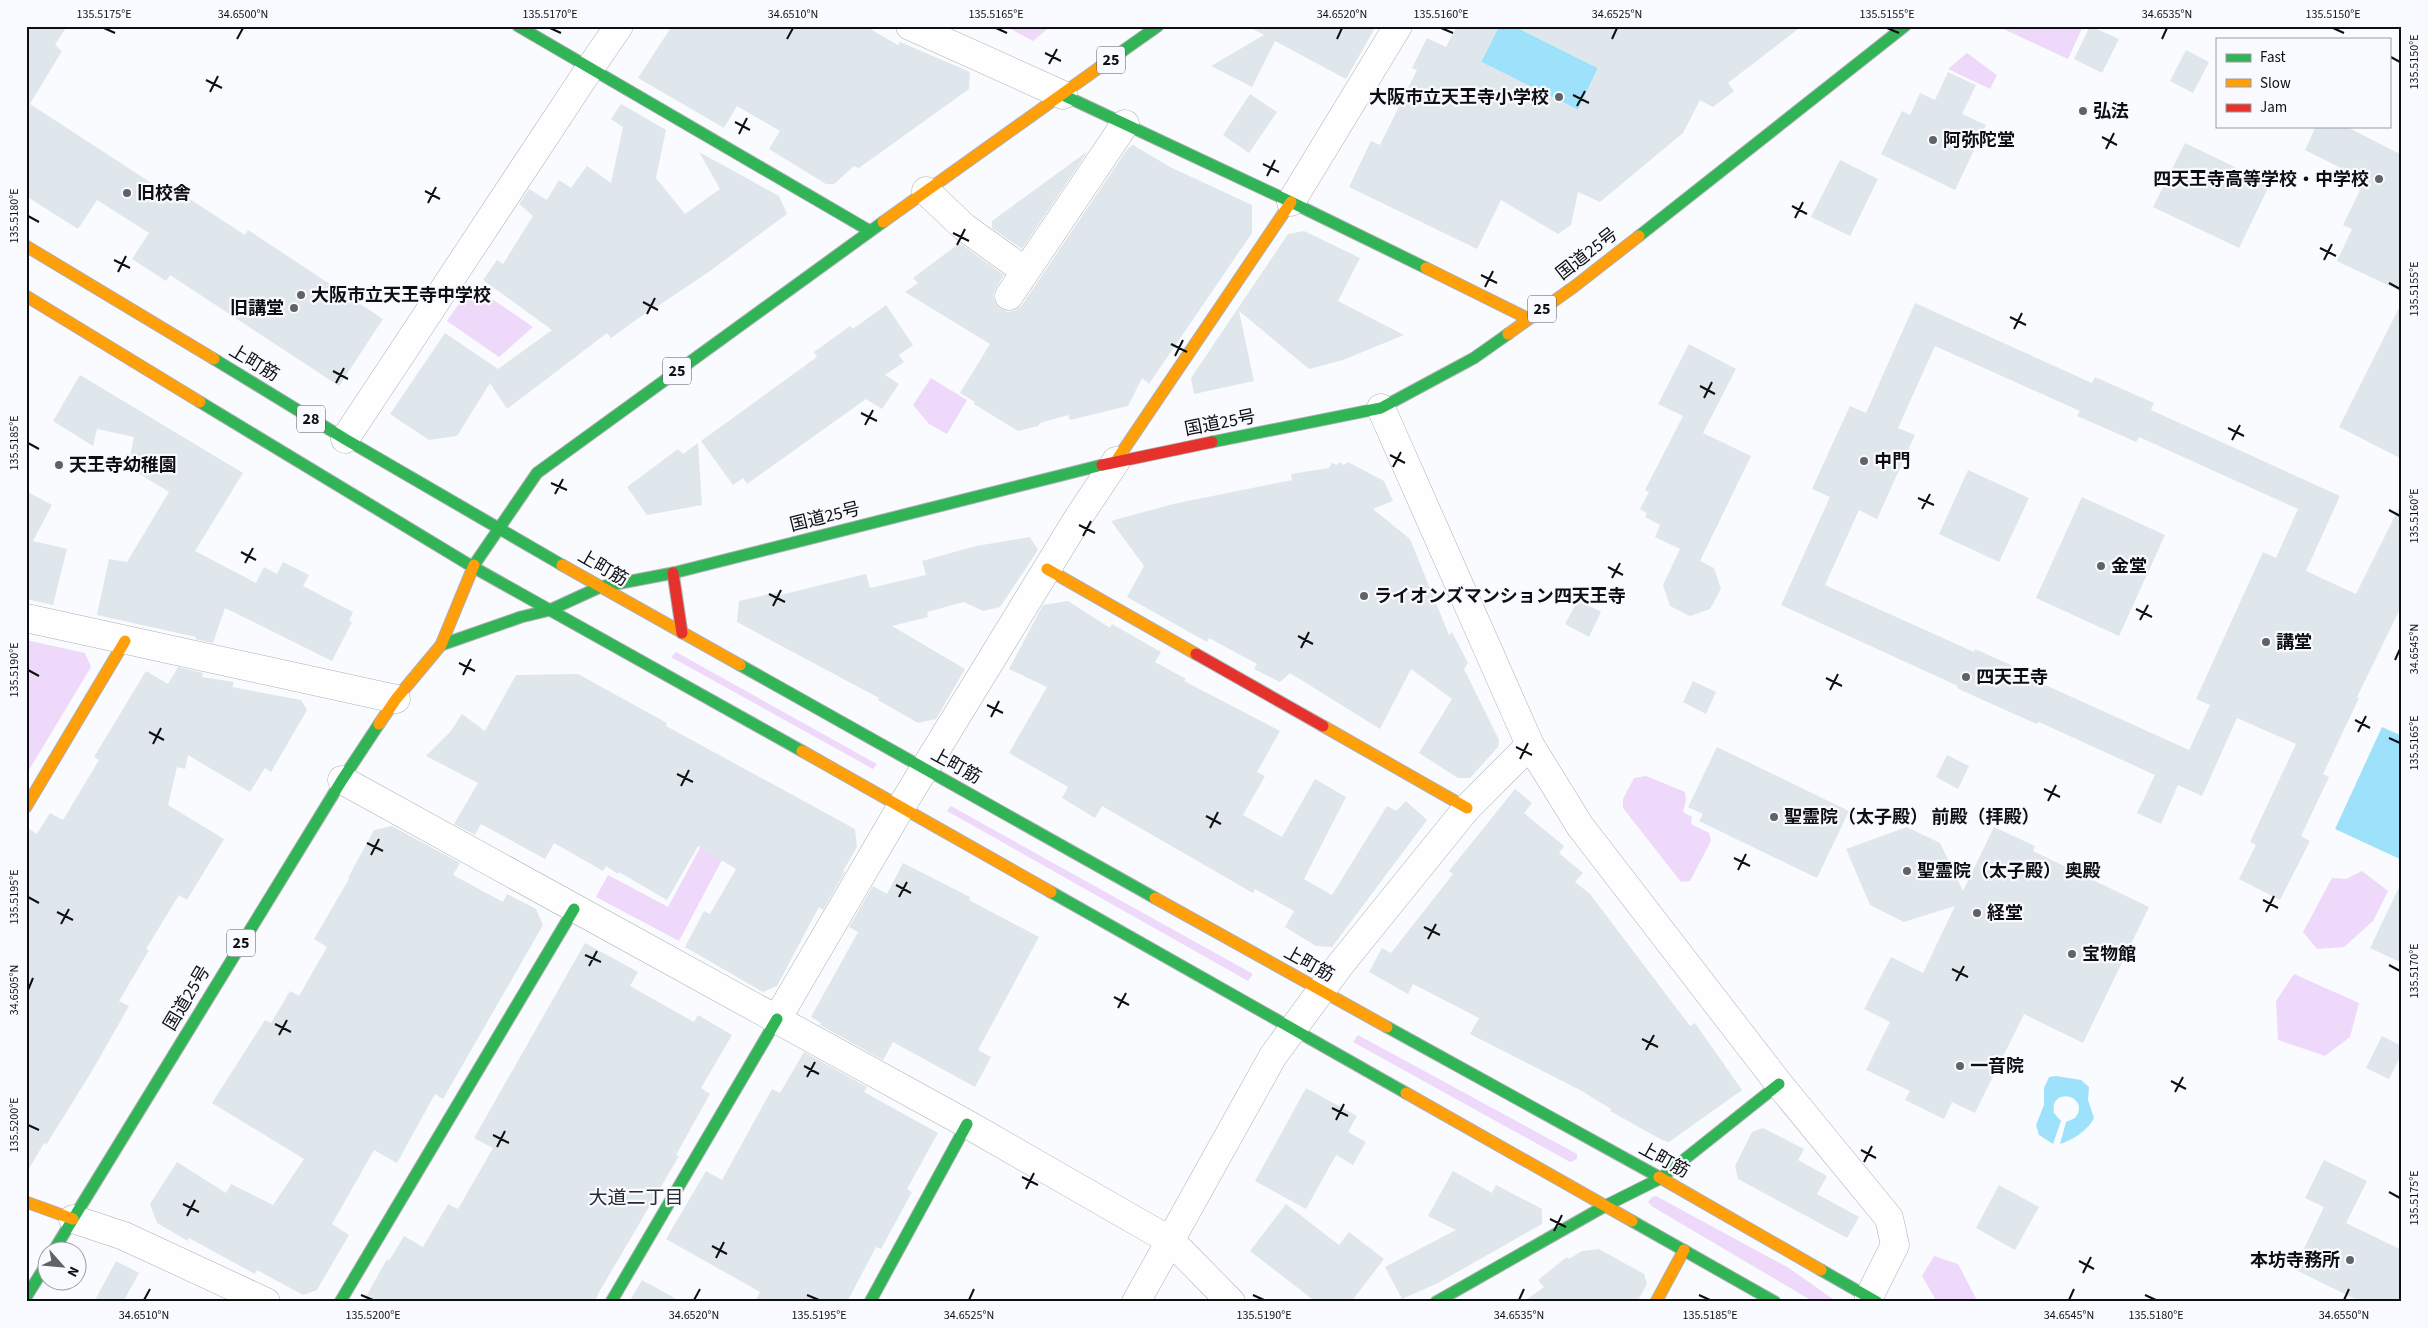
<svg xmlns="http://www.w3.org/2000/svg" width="2428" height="1328" font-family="'Source Sans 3','Noto Sans JP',sans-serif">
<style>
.green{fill:#efd9fa}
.water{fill:#9de2fa}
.building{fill:#dfe6ec;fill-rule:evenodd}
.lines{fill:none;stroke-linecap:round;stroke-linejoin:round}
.street-casing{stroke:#aeafb2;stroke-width:29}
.fast-casing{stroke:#aeafb2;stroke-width:13}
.slow-casing{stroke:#aeafb2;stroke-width:13}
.jam-casing{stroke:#aeafb2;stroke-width:13}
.street{stroke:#fefeff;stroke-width:28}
.fast{stroke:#30b455;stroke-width:11}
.slow{stroke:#ff9f0a;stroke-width:11}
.jam{stroke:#e5322d;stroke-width:11}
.ticks{fill:none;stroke:#0e0f13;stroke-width:2}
.poi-dot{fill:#616265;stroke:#f9faff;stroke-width:2}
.labels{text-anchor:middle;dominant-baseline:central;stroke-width:4.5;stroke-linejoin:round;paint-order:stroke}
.shield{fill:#f9faff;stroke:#54565a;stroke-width:1}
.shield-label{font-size:16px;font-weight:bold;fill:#0e0f13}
.poi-label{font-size:18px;font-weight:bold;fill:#0e0f13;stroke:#f9faff;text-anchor:start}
.street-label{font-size:18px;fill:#0e0f13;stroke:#f9faff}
.neighbourhood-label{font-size:19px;fill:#282b33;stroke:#f9faff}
.neatline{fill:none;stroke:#0e0f13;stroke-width:2}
.ticks-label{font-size:12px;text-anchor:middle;fill:#0e0f13}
</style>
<rect width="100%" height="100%" fill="#fafbfe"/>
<path class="green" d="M1005,26h46l-18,15z
M2003,26h80l-15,33 -67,-31z
M1967,53l30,22 -7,14 -42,-20z
M472,285l61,42 -34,30 -52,-36z
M931,378l36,22 -20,34 -18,-10 -16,-19z
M26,640l59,13 6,14 -65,108z
M676,652l201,112 -4,5 -202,-112z
M1646,776l39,16 1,8 -3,12 9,5 -1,7 18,9 2,8 -21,40 -9,1 -58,-74v-9l11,-21z
M951,806l302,168 -5,7 -301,-170z
M716,818l22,12 -59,111 -83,-44 12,-22 60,32z
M2362,871l26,20 -15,30 -29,26 -27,2 -14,-17 29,-54 14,1z
M2294,974l65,29 -9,34 -25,19 -47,-16 -2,-39z
M1358,1035l219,119v5l-7,3 -217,-120z
M1656,1196l133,72 48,34h-23l-161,-95 -5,-5 4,-5z
M1934,1256l24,8 20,38h-41l-15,-26z"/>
<path class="water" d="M1499,26h15l84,42 -20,42 -97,-48z
M2382,727l20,9v124l-67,-31z
M2056,1076l25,4 8,7 -1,13 6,18c-6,12 -21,22 -34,26l6,-22 9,-4c17,-22 -26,-33 -21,-5l7,8 -8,23 -14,-9 -3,-10 8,-20v-17l5,-11z"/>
<path class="building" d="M26,26h41l-12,19 7,6 -32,53 143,93 3,-7 69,45 3,-5 135,89 -44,67 -169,-111 -4,6 -34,-22 17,-26 -52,-33 -19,29 -52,-33z
M672,26h193l33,19 2,-3 70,30 -1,17 -110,79 -5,-2 -20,18h-8l-57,-35 11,-18 -43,-25 -13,22 -86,-50z
M1247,26h129l-30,53 -71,-38 -23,46 -41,-21 53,-31z
M1457,26h42l-18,36 97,48 20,-42 -84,-42h288l-74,57 6,8 -21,16 -13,-7 -17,33 -83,69 -22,-10 -7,33 -13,9 -57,-34 -24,49 -128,-62 22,-46 9,4 37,-75 -5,-2 15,-30 19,9z
M2090,26l29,13 -17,34 -28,-14z
M2186,50l23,12 -16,31 -23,-12z
M1948,72l28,13 -14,29 24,11 -31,65 -74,-36 21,-43 8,4 10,-22 15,7z
M1250,94l27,18 -28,41 -26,-18z
M621,104l45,26 -10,48 29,36 35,-25 -21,-37 80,44 8,18 -77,57 -55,37 -1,-1 -43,31 -4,-5 -100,76 -17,-26 -33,53 -28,4 -39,-26 55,-81 53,36 54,-39 -69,-50 14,-20 6,4 30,-48 -14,-12 10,-15 18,11 12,-20 12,8 16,-22 24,17 12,-56 -12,-8z
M2316,126h29l57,29v137l-65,-31 15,-32 -9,-4 22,-45 -60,-30z
M2185,143l85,41 -31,64 -86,-41z
M1133,145l37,22 82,38v28l-103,151 -7,-6 -14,28 -58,14 -2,-5 -28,8 -2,3 -20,5 -44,-27 1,-2 -15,-9 30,-49 -85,-52 13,-9 -5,-5 44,-33 4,-1 43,31 -8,13 -3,7 2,7 6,7 7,3 8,-2 6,-5 106,-157z
M1088,151l-66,98 -30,-21v-7z
M1840,160l38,19 -28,57 -39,-19z
M1304,231l56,27 -22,43 66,34 -61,25 -34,9 -70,-58 15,70 -60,13 -3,-16 97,-144z
M2402,302v157l-63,-32z
M1915,303l177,80 3,-6 59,26 -3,7 189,86 -34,75 50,23 46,-92v103l-45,92 2,1 -36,76 6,3 -28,59 9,5 -30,59 -41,-21 17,-34 -6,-3 46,-98 -59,-26 -35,78 -24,-11 -17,39 -24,-11 18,-38 -116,-53 -2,2 -52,-23 -28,-13 1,-2 -177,-81 49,-108 -18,-8 19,-42 19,-41 16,7zM1935,346l145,65 -3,5 30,13 29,13 3,-5 159,72 -22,49 -13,-6 -67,147 14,6 -21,45 -159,-72 1,-4 -56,-25 -1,3 -149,-67 34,-75 18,9 38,-84 -17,-7z
M886,305l27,40 -14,10 5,7 -19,13 14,9 -17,25 -16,-10 -119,85 -4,-6 -10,7 -32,-44 116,-84 -3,-5 36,-26 3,3z
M1689,344l47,25 -33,64 48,23 -51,105 14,7 7,21 -11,20 -20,7 -20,-10 -7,-21 17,-36 -25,-12 5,-12 -15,-8 2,-4 -7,-4 9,-17 -4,-2 38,-74 -25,-12z
M80,375l163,98 -48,78 61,32 8,-16 13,7 6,-12 26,13 -6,11 50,26 -4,9 3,1 -20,39 -107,-53 -12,35 -18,-4 1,-2 -99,-22 12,-56 18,3 42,-70 -41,-25 6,-30 -37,-8 -4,17 -40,-25z
M698,443l4,62 -55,10 -20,-28 51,-38 5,5z
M1339,462l5,3 4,-3 36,19 9,20 -20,8 37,30 39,96 3,-3 16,31 -4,6 35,71 -1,7 -28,31h-12l-39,-25 33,-54 -41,-30 -31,60 -90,-56 -10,9 -26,-13 3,-5 -48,-26 -2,4 -80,-45 17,-31 -33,-45 62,-17 119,-24 -1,-6 38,-6 3,-5 5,2z
M1968,470l61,28 -30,64 -60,-28z
M26,491l26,14 -19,36 34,8 -14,56 -27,-6z
M2082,497l83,38 -46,101 -83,-38z
M1030,537l8,13 -38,57 -17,4 -19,-9 -37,10 1,5 -36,9 73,43 -29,50 -18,4 -40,-23 1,-2 -142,-76 2,-21 40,-9 1,3 86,-21 4,14 56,-13 -4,-14 54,-15z
M1578,600l23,12 -12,25 -24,-13z
M1068,601l42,27 2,-4 49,28 -6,10 31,17 -2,2 96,50 -23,41 8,4 -22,39 39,22 33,-58 31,18 -42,82 28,16 55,-89 9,5 10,-10 21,19 -95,127 -16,-1 -31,-19 9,-16 -39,-22 -2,4 -151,-87 -7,12 -33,-20 6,-11 -59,-34 38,-66 -38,-18 34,-64z
M178,667l25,6 -1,4 32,5 -2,5 69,13 6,10 -36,62 -6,-4 -15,24 -62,-37 -3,14 -8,-2 -9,38 56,34 -37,61 -8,-5 -33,54 3,1 -30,51 10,5 -37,65 -46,74 -2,-2 -18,31v-347l11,7 13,-21 13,7 36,-60 -5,-3 52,-86 22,13z
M578,674l89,49 -1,3 189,103 2,18 -14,24 2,1 -22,38 -4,-3 -42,79 -14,6 -78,-45 19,-36 6,3 26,-45 -38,-23 -31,54 -48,-28 -1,2 -12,-8 -3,5 -49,-28 -9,16 -64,-35 -6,11 -21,-11 24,-41 -52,-27 25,-25 11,-17 23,17 31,-56z
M1693,681l23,11 -10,22 -23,-12z
M1717,747l132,64 -32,67 -118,-57 4,-7 -15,-7z
M1947,755l22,11 -11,23 -22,-12z
M1515,789l17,14 -8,10 40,33 -5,7 24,20 -8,9 15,12 100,132 5,-3 47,67 -73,52 -7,-2 -52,-29 1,-2 -31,-19 -110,-56 9,-16 -66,-34 -5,10 -39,-22 13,-24 9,5 62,-79 -4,-3z
M392,826l68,37 -7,12 50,27 4,-8 29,15 7,16 -100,174 -8,-5 -38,69 -23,-13 -42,74 17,11 -32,55 -14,5 -46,-25 -2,4 -66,-36 -1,3 -31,-18 -7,-19 27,-42 49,31 5,-9 42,21 31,-46 -92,-56 53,-83 6,3 19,-32 9,5 28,-49 -13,-8 35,-60 -1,-1 26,-48z
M1907,827l33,16 23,48 31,-64 41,19 -2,5 116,56 -66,136 -59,-29 -49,99 -23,-11 -8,17 -39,-19 5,-9 -44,-21 24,-48 -26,-13 27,-52 32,16 32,-67 -51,16 -34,-17 -24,-56z
M903,863l67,34 -1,3 70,37 -61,113 13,7 -16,30 -82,-45 -10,18 -63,-35 1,-2 -10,-6 47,-85 -9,-5 24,-41 14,8z
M2402,881v82l-32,-15z
M585,943l53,29 -8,14 64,36 4,-7 34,20 -31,53 9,6 -34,61 3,1 -81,138 -3,8h-232l24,-43 2,2 15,-25 19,11 25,-43 10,5 35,-61 -19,-10z
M2382,1036l20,10v7l-13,26 -23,-11z
M804,1052l63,35 -3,5 74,41 -31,56 5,3 -31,57 -5,-2 -29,55h-92l5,-10 -94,-53 40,-68 16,9 50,-91 8,4z
M1306,1088l51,28 -9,16 18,10 -13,23 -17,-10 -30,54 -51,-28z
M1763,1128l41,21 -6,11 29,16 -10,18 42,23 -12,21 -109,-59 -3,-13 17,-34z
M2324,1160l43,21 -21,42 56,27v52h-41l-67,-33 30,-62 -19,-9z
M1453,1171l39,22 4,-8 46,24v15l-104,59 -36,16 -17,-32 71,-37 -28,-14z
M1999,1185l40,22 -24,43 -39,-22z
M1286,1204l53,41 10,-13 35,27 -33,43h-35l-66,-51z
M1599,1249l45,25 3,10 -10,18h-114l21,-15 -6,-7 29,-23 2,2 13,-8z
M116,1261l23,12 -16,29h-29z
M642,1280l40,22h-53z"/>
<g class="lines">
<g class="street-casing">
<path id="street" d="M910,26l153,69
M926,191l38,36 61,44
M1291,202l107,-176
M1009,296l116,-172
M1381,408l149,337 50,81 199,258 110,134 6,27 -26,52
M345,439l245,-371 29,-42
M26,618l370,81
M342,780l625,344 204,117 60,61
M777,1019l124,-212 177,-289 38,-57
M73,1219l51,17 142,66
M1136,1302l137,-246 67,-91 127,-157 63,-63"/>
</g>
<g class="fast-casing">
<path id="fast" d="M518,26l352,205
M1100,67l58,-41
M1063,95l228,107 135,66
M1639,236l266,-210
M214,359l131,80 217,126
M200,402l273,165 329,184
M1212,442l169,-34 93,-50 34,-24
M474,565l63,-92 346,-251
M441,645l80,-28 29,-7 50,-23 73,-14 429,-108
M740,665l415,233
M1051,892l355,201
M1387,1027l272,150
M1632,1221l143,81
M54,1250l288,-470 37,-56
M1821,1270l56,32
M26,1297l22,-35
M340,1302l234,-393
M611,1302l166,-283
M870,1302l97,-178
M1436,1302l169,-96 56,-28 118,-94"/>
</g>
<g class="slow-casing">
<path id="slow" d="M883,222l217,-155
M26,246l188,113
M1426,268l103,51
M26,296l174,106
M1508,334l67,-48 64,-50
M1116,461l175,-259
M562,565l178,100
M1047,569l149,85
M379,724l17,-25 45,-54 33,-80
M1323,726l144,82
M802,751l249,141
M26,807l99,-166
M1155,898l232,129
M1406,1093l226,128
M1659,1177l162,93
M26,1202l47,17
M1656,1302l28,-52"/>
</g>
<g class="jam-casing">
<path id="jam" d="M1102,465l110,-23
M673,573l9,60
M1196,654l127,72"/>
</g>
<use href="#street" class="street"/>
<use href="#fast" class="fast"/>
<use href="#slow" class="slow"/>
<use href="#jam" class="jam"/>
</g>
<path class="ticks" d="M104,28l11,5M550,28l11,5M996,28l11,5M1441,28l12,5M1887,28l12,5M2333,28l11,5M237,39l6,-11M787,39l6,-11M1337,39l5,-11M1612,39l5,-11M2162,39l5,-11M1045,53l16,8M2389,56l11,6M1049,64l8,-15M206,80l16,8M210,92l8,-16M1573,95l16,8M1577,106l8,-15M735,122l15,8M739,134l8,-16M2102,137l15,8M2106,149l8,-16M1263,164l16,8M1267,176l8,-16M425,191l15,8M428,203l8,-16M1792,206l15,8M28,216l11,6M1795,218l8,-16M953,233l16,8M957,245l8,-16M2320,248l16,8M114,260l16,8M2324,260l8,-16M118,272l8,-16M1481,275l16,8M2389,283l11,6M1485,287l8,-16M643,302l15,8M647,314l8,-16M2010,317l16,8M2014,329l8,-16M1171,344l16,8M1175,356l8,-16M333,371l15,8M336,383l8,-15M1700,386l15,8M1704,398l8,-16M861,413l16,8M865,425l8,-15M2228,428l16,8M2232,440l8,-15M28,443l11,6M1390,455l15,8M1393,467l8,-15M551,483l16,7M555,494l8,-15M1918,498l16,7M1922,509l8,-15M2389,510l11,6M1079,525l16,8M1083,536l8,-15M241,552l15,8M245,563l8,-15M1608,567l15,8M1612,578l8,-15M769,594l16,8M773,606l8,-16M2136,609l16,8M2140,620l8,-15M1298,636l15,8M1301,648l8,-16M2395,660l5,-11M459,663l16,8M28,670l11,6M463,675l8,-16M1826,678l16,8M1830,690l8,-16M987,705l16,8M991,717l8,-16M2355,720l15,8M149,732l15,8M2358,732l8,-16M2389,738l11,5M153,744l8,-16M1516,747l16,8M1520,759l8,-16M677,774l16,8M681,786l8,-16M2044,789l16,8M2048,801l8,-16M1206,816l15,8M1210,828l8,-16M367,843l16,8M371,855l8,-16M1734,858l16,8M1738,870l8,-16M896,885l15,8M28,897l11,6M899,897l8,-15M2263,900l15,8M57,912l16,8M2266,912l8,-16M61,924l8,-15M1424,927l16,8M1428,939l8,-15M585,955l16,7M2389,965l11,6M589,966l8,-15M1952,969l16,8M1956,981l8,-15M28,990l5,-12M1114,997l15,8M1118,1008l8,-15M275,1024l16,8M279,1035l8,-15M1642,1039l16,8M1646,1050l8,-15M804,1066l15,8M807,1077l8,-15M2171,1081l15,8M2175,1092l8,-15M1332,1108l16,8M1336,1120l8,-16M28,1125l11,5M493,1135l16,8M497,1147l8,-16M1861,1150l15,8M1864,1162l8,-16M1022,1177l16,8M1026,1189l8,-16M2389,1192l11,6M183,1204l16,8M187,1216l8,-16M1550,1219l16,8M1554,1231l8,-16M712,1246l15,8M716,1258l8,-16M2079,1261l15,8M2083,1273l8,-16M361,1295l12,5M807,1295l12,5M1253,1295l11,5M1699,1295l11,5M2145,1295l11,5M144,1300l6,-11M694,1300l6,-11M969,1300l5,-11M1519,1300l5,-11M2069,1300l5,-11M2344,1300l5,-11"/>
<g class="poi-dot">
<circle cx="1559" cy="97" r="5"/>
<circle cx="2083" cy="111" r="5"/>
<circle cx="1933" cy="140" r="5"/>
<circle cx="2379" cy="179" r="5"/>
<circle cx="127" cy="193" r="5"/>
<circle cx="301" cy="295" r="5"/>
<circle cx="294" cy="308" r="5"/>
<circle cx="1864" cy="461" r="5"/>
<circle cx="59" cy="465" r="5"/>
<circle cx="2101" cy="566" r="5"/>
<circle cx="1364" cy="596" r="5"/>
<circle cx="2266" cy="642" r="5"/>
<circle cx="1966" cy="677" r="5"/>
<circle cx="1774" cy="817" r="5"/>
<circle cx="1907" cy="871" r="5"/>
<circle cx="1977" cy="913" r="5"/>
<circle cx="2072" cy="954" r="5"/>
<circle cx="1960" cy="1066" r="5"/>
<circle cx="2350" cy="1260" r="5"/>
</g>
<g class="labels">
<g class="shield">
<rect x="1097" y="46.5" width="28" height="27" rx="4"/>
<rect x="1528" y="295.5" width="28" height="27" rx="4"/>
<rect x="663" y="357.5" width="28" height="27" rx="4"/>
<rect x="297" y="405.5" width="28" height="27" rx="4"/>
<rect x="227" y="929.5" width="28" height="27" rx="4"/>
</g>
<g class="shield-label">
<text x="1111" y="60">25</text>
<text x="1542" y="309">25</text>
<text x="677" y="371">25</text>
<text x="311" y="419">28</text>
<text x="241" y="943">25</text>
</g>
<g class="poi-label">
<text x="1549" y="97" text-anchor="end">大阪市立天王寺小学校</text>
<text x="2093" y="111">弘法</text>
<text x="1943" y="140">阿弥陀堂</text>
<text x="2369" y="179" text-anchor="end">四天王寺高等学校・中学校</text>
<text x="137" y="193">旧校舎</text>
<text x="311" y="295">大阪市立天王寺中学校</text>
<text x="284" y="308" text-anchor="end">旧講堂</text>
<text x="1874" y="461">中門</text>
<text x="69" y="465">天王寺幼稚園</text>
<text x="2111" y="566">金堂</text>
<text x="1374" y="596">ライオンズマンション四天王寺</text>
<text x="2276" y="642">講堂</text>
<text x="1976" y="677">四天王寺</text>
<text x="1784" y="817">聖霊院（太子殿） 前殿（拝殿）</text>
<text x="1917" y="871">聖霊院（太子殿） 奥殿</text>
<text x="1987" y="913">経堂</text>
<text x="2082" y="954">宝物館</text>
<text x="1970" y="1066">一音院</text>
<text x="2340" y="1260" text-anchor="end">本坊寺務所</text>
</g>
<g class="street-label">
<text transform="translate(1587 254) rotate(-38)">国道25号</text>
<text transform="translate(254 363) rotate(31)">上町筋</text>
<text transform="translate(1220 423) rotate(-11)">国道25号</text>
<text transform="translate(825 517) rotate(-14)">国道25号</text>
<text transform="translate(603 568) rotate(30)">上町筋</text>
<text transform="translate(956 766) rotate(29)">上町筋</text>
<text transform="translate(1309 964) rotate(29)">上町筋</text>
<text transform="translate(187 998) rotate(-59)">国道25号</text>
<text transform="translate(1664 1160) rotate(29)">上町筋</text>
</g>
<g class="neighbourhood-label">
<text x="636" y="1198">大道二丁目</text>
</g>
</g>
<rect width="2428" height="1328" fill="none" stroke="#f9faff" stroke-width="55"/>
<rect x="2216" y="38" width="175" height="90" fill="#f9faff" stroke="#9b9ca1"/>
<rect x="2226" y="54" width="25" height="8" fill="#30b455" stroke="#9b9ca1"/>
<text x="2260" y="62" font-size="15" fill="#0e0f13">Fast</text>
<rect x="2226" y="79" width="25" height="8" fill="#ff9f0a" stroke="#9b9ca1"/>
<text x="2260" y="88" font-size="15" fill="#0e0f13">Slow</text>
<rect x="2226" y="104" width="25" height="8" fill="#e5322d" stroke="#9b9ca1"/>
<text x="2260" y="112" font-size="15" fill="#0e0f13">Jam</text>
<g transform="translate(62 1266) rotate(117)"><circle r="24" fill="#f9faff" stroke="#9b9ca1"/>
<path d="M0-4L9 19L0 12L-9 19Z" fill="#616265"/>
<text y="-8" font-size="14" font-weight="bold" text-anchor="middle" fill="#0e0f13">N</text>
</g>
<rect x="28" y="28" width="2372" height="1272" class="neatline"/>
<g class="ticks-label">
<text x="104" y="18">135.5175°E</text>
<text x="243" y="18">34.6500°N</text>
<text x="550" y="18">135.5170°E</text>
<text x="793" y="18">34.6510°N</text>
<text x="996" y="18">135.5165°E</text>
<text x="1342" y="18">34.6520°N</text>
<text x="1441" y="18">135.5160°E</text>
<text x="1617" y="18">34.6525°N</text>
<text x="1887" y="18">135.5155°E</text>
<text x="2167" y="18">34.6535°N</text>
<text x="2333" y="18">135.5150°E</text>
<text transform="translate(2414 62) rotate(-90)" y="4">135.5150°E</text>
<text transform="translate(14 216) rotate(-90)" y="4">135.5180°E</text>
<text transform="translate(2414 289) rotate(-90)" y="4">135.5155°E</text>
<text transform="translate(14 443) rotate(-90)" y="4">135.5185°E</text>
<text transform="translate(2414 516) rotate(-90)" y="4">135.5160°E</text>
<text transform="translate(2414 649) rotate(-90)" y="4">34.6545°N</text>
<text transform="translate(14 670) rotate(-90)" y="4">135.5190°E</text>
<text transform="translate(2414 743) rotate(-90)" y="4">135.5165°E</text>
<text transform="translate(14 897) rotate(-90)" y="4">135.5195°E</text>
<text transform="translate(2414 971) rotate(-90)" y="4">135.5170°E</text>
<text transform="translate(14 990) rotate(-90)" y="4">34.6505°N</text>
<text transform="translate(14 1125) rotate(-90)" y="4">135.5200°E</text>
<text transform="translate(2414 1198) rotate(-90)" y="4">135.5175°E</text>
<text x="144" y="1319">34.6510°N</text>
<text x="373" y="1319">135.5200°E</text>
<text x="694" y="1319">34.6520°N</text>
<text x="819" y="1319">135.5195°E</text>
<text x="969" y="1319">34.6525°N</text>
<text x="1264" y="1319">135.5190°E</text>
<text x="1519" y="1319">34.6535°N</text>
<text x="1710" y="1319">135.5185°E</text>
<text x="2069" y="1319">34.6545°N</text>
<text x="2156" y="1319">135.5180°E</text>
<text x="2344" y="1319">34.6550°N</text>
</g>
</svg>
